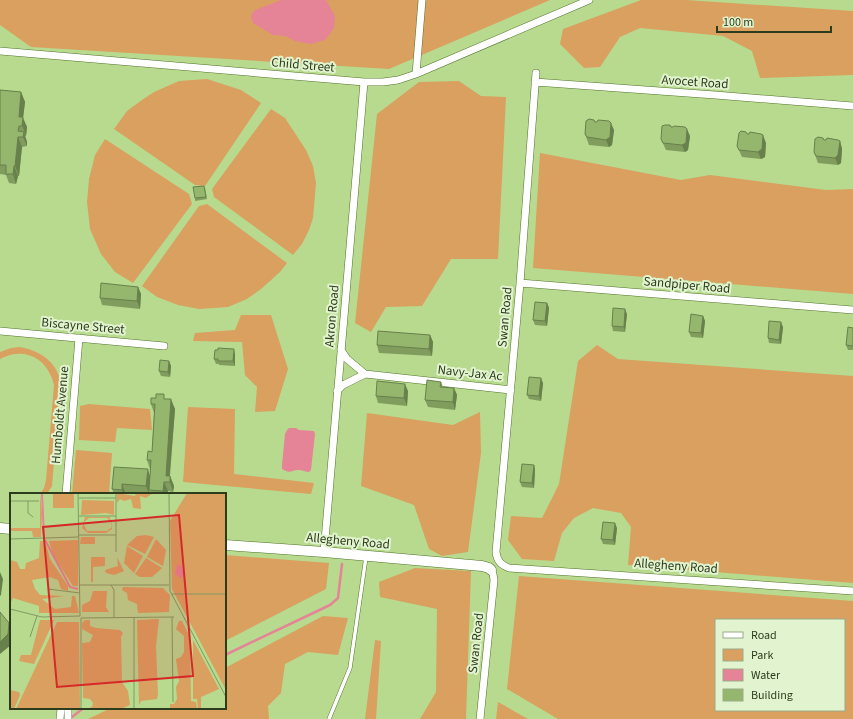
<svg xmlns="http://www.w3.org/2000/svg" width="853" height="719" font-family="'Source Sans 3',sans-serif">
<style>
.green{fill:#d9a05f;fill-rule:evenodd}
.water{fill:#e58496}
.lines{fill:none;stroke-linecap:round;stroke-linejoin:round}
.stream{stroke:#e58496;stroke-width:2.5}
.lane-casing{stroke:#537229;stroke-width:4.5}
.street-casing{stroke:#537229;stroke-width:8}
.secondary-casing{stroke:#537229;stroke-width:11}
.lane{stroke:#fff;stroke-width:3.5}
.street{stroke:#fff;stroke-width:7}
.secondary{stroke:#fff;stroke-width:10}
.wall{fill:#809d5e}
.shaded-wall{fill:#68804c}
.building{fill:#95b76d;stroke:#68804c}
.labels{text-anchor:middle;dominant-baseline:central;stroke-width:4;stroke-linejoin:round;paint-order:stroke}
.street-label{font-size:13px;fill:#2e3c1e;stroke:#e2f4cf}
.inset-river{fill:none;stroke:#e58496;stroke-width:2}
.inset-road{fill:none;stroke:#809b62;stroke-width:1}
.view{fill:#d62828;fill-opacity:0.15;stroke:#d62828;stroke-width:2}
.inset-edge{fill:none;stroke:#2e3c1e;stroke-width:2}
</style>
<rect width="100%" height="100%" fill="#b7da8f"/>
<path class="green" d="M0,0h550l-161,69 -358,-22 -31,-22z
M641,0h45l167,11v64l-93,3 -8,-27 -29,-15 -83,-8 -20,9 -20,30 -16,1 -24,-24 3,-15z
M207,79l34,11 20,13 -56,83 -10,-1 -81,-56 13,-18 15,-11 12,-8 25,-11z
M459,81l22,15 25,1 -8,162h-47l-29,47 -36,1 -15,25 -16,-9 22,-209 42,-32z
M271,109l14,9 21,32 7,16 3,17 -3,35 -4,12 -7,14 -9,11 -79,-58 -2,-8z
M105,139l84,55 3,10 -59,79 -18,-11 -14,-18 -11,-25 -3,-27 2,-23 6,-24z
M540,153l141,27 29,-5 116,15 27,-1v105l-320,-26z
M207,204l80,59 -7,9 -19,17 -14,10 -19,8 -29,2 -21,-4 -21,-8 -15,-11 57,-80z
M241,315h30l17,54 -13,42 -20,1 2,-25 -12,-12 -3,-33 -49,-1 2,-8 40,-3z
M597,345l21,14 235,17v207l-225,-18 3,-38 -10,-14 -28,-5 -19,10 -12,15 -8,28 -32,-2 -14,-19 3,-24 31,2 17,-34 19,-123z
M20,347c17,3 33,12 39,29 1,4 1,9 1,13l-8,97 -5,8h-7l4,-6 2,-8 8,-95c-1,-3 -2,-7 -3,-9 -9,-22 -31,-28 -51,-17v-7l11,-4z
M89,404l61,5 2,21 -35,-2 -2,14 -36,-2 1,-34z
M188,407l47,2 -1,65 80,9 -3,11 -128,-12z
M480,412l1,41 -13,99 -26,4 -13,-7 -15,-44 -53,-19 6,-73 86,12z
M76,450l36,3 -3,41h-37z
M225,555l104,8 -3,26 -101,52z
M415,568l56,3 -5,148h-46l16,-27 1,-83 -57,-12 -1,-15z
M519,576l334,25v118h-295l-51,-30zM716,620h128v90h-128z
M323,616l25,2 -10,37 -30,-3 -23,12 -4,29 -13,13 1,13h-181l23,-11h114v-40z
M375,640l6,1 -5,78h-11z
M498,702l30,17h-32z"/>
<path class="water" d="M281,0h45l9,16 -1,12 -9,12 -14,4 -16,-3 -10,-5 -12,-1 -20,-12 -2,-5c0,-2 1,-4 2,-6 4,-4 22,-9 28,-12z
M289,428h7l3,2 15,1 1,3 -4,36 -2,2c-3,0 -7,-2 -10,-2 -7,-1 -8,5 -17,-1v-4l3,-31 2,-4z"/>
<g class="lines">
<path class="stream" d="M225,655l105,-50 8,-7 4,-34
M72,717l9,-7 4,-2"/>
<g class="lane-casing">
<path id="lane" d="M329,719l21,-51 16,-111"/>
</g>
<g class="street-casing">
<path id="street" d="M0,51l364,31h19l15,-2 18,-6 173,-74
M536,73l-16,210 -24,269c1,9 5,13 13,16l344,23
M416,74l6,-74
M535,82l180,13 138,11
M520,283l333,27
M0,331l164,15
M341,350l6,9 18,15
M337,391l6,-6 22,-11 146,16
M66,494l13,-156
M324,552l40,-470
M60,719l1,-11
M68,719v-11
M480,719l14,-139 -1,-6 -2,-4"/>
</g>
<g class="secondary-casing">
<path id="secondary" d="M0,528l11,1
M225,545l99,7 158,14 7,2 2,2"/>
</g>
<use href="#lane" class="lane"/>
<use href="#street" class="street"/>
<use href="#secondary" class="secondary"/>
</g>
<path class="wall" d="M0,90l21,2 4,10 -2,16 4,9 -1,9h-1l2,6v4l-5,1 -3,29h-1l-2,8 -7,-1 -3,-8 -6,-1z
M595,122l19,8 -2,15 -3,2 -20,-2 -4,-11z
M671,127l19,9 -2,14 -3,2 -19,-2 -5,-11z
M747,134l19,9 -1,14 -4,2 -19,-2 -5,-11z
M824,140l16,1 2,8 -1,14 -3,2 -20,-2 -4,-11z
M205,188l2,11 -12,2v-3z
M138,287l3,7 -1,15 -38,-4 -2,-7z
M547,303l2,5 -2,18 -12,-1 -2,-5z
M627,314l-2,18 -12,-1 -1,-5z
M703,316l2,5 -2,17 -12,-1 -2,-5z
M783,327l-2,17 -12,-1 -1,-5z
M853,328v22h-5l-2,-5z
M430,335l3,7 -1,14 -53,-3 -2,-8z
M235,354v12l-16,-1v-1h-3l-2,-5z
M169,361l2,5 -1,11 -9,-1 -2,-5z
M441,382l2,5 11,1 3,7 -2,15 -27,-3 -3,-7z
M543,383l-2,18 -12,-2 -2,-4z
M408,391l-1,15 -29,-3 -2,-7z
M166,399l9,10 -5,67 4,10 -1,6 -5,-1 -1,3h-17l-1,-3v3l-24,-2v2h-11l-2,-5 2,-22 36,8v-6l-3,-9 5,-8 2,-39 -3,-9z
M534,465l1,5 -1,18 -12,-1 -2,-5z
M617,528l-2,17 -12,-1 -2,-5z"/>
<path class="shaded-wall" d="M21,92l4,10 -2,16 4,9 -1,9 -7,-19z
M611,123l3,7 -2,15 -3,2 -3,-7z
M687,129l3,7 -2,14 -3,2 -3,-7z
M24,132l3,10v4l-4,-9z
M763,135l3,8 -1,14 -4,2 -3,-7z
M18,137l4,10 -3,29 -4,-10z
M840,141l2,8 -1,14 -3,2 -3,-7z
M14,166l4,10 -2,8 -3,-10z
M138,287l3,7 -1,15 -3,-8z
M547,303l2,5 -2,18 -2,-5z
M625,309l2,5 -2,18 -1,-5z
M703,316l2,5 -2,17 -2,-5z
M781,322l2,5 -2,17 -2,-4z
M430,335l3,7 -1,14 -3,-7z
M234,349l1,5v12l-2,-5z
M169,361l2,5 -1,11 -2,-5z
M541,378l2,5 -2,18 -2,-5z
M405,384l3,7 -1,15 -3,-8z
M454,388l3,7 -2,15 -2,-8z
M171,399l4,10 -6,73 -3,-6z
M534,465l1,5 -1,18 -2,-5z
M148,469l2,8 -1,13v4l-3,-8z
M170,476l4,10 -1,6 -3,-10z
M164,482l4,9 -1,3h-3l-1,-3z
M122,484l3,8v2h-2l-1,-4z
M615,523l2,5 -2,17 -2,-5z
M0,572l3,7 -2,16 -1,1z
M9,623l2,4v18l-11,9v-12z"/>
<path class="building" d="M0,90l21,2 -2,25h4l-1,9h-3l-1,5 6,1 -1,5h-5l-3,29h-1l-1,8h-7v-9h-6z
M589,119l5,1 1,2h2l1,-2 11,1 2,2 -1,14 -4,3 -19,-3 -2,-3 1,-13z
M665,125h5l1,2h2l1,-1 11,1 2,2 -1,14 -4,2 -19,-2 -2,-4 1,-13z
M741,131l5,1 1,2h2l1,-2 11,2 2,1 -1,14 -4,3 -19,-2 -2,-4 2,-13z
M818,137l5,1 1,2h2l1,-2 11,2 2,1 -2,14 -3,3 -19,-2 -2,-4 1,-13z
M204,186l2,11 -11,1 -2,-11z
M101,283l37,4 -1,14 -37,-3z
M535,302l12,1 -2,18 -12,-1z
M613,308l12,1 -1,18 -12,-1z
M691,314l12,2 -2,17 -12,-1z
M769,321l12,1 -2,18 -11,-2z
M848,327l5,1v18l-7,-1z
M378,331l52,4 -1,14 -52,-4z
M218,348l16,1 -1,12h-15v-2h-4l1,-9h3z
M160,360l9,1 -1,11 -9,-1z
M529,377l12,1 -2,18 -12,-1z
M427,380l14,2 -1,5 14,1 -1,14 -28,-2z
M377,381l28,3 -1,14 -28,-2z
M156,394h8v5h7l-5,77h4v6h-6l-1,9 -14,-1 2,-30h-4l1,-9 4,1 3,-48h-4v-6h5z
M522,464l12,1 -2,18 -12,-1z
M114,467l34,2 -2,17 -24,-2v6l-10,-1z
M603,522l12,1 -2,17 -12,-1z
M0,612l9,11 -1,11 -8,8z"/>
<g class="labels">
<g class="street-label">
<text transform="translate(303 65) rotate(5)">Child Street</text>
<text transform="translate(695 82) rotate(4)">Avocet Road</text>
<text transform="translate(687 285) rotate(5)">Sandpiper Road</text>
<text transform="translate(332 316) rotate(-85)">Akron Road</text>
<text transform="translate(505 317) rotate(-85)">Swan Road</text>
<text transform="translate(83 326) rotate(5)">Biscayne Street</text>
<text transform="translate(470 373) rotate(6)">Navy-Jax Ac</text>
<text transform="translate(60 415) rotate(-85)">Humboldt Avenue</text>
<text transform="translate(348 541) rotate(5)">Allegheny Road</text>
<text transform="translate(676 566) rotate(4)">Allegheny Road</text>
<text transform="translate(476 643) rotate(-84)">Swan Road</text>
</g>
</g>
<g transform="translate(10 493)">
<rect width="216" height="216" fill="#b7da8f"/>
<path d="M30,0l2,21 -1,23h-8l-1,-6h-22v-3h30zM43,0h21v15h-21zM107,0l18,3 1,-3h17l-7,5 -6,-2 1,13 -8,-1 -2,-9 -7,2 -4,-2 -3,4zM177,0h39v197l-54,-101 -2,-68zM72,7l32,1v14l-8,-2 -25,2zM75,24h25l2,12 -6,4h-18l-6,-5zM79,25h18l5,5 -1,5 -4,3h-20l-4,-8zM136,42l8,2 -9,17 -18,-9 10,-9zM71,44h14v7h-15zM146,46l10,11 -3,16 -16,-9zM68,47v46h-5l-20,-31 -4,-14zM30,48h3l4,7 3,11 18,27v5l-7,-2 -3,-9 -8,-3 -18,3 3,9 5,6 24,1 -22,3 13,10 16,-2 1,-11h3l4,17h-40v-7l-26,-8 -3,6v-44l7,2 3,7h5l1,-6 13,-5zM117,53l16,10 -9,17 -10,-10zM81,64h14v9l-12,1v15h-2zM107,64l7,14 -10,4 -8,-2 -1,-3 13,-4zM136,65l16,10 -10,9h-12l-5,-3zM113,94l40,1 7,7 -1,17 -31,1 -1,-9 -9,-4 -1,-7 -5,-3zM83,98h14l-1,16 3,5h-27v-7l8,-4zM149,126l-3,27 2,49 -1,4 -16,2 -2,4 -2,-85zM30,127h14l-20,44 -15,-3 2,-6h10zM75,127h5v6l6,2 24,2 3,3 -2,4 1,45 6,9 2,14 -9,4h-35l6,-2 1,-4 -3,-4 -7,-1 -1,-55 8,-1 3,-7 -11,-6v-6zM169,128h3l8,16 1,64 5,1 1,7h-27v-5h4l3,-5 -1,-12 3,-6 -3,-22 5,-2 3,-5v-16l-8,-7zM47,129h22l1,87h-64zM183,147l26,49 -18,8v12h-3l-1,-10h-4zM0,197l9,2 1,3 -6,14h-4z" fill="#d9a05f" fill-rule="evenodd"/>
<path d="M168,70l6,7v6l-3,2 -6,-4z" fill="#e58496"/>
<path class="inset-river" d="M32,0l2,44M35,47l25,47 8,2"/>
<path class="inset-road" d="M106,0v59M159,0l1,98 56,106M69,5h37M0,8h29M18,8v12l5,4M69,23h37M69,42h37M0,46l69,-2M70,92h89M101,92l3,5v28M38,96l32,4M162,101h54M0,116l32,8 38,-1 -2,-123M124,124v92M162,124l1,85M20,144l7,-21M71,216v-91l93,-1"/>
<path class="view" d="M169,22l14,161 -136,11 -14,-160z"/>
<rect width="216" height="216" class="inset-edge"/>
</g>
<rect x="715" y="619" width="130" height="92" fill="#e2f4cf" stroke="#9aaa88"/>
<rect x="723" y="632" width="20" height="6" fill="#ffffff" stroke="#9aaa88"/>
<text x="751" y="639" font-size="12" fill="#2e3c1e">Road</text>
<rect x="723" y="649" width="20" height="12" fill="#d9a05f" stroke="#9aaa88"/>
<text x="751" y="659" font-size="12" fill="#2e3c1e">Park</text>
<rect x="723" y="669" width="20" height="12" fill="#e58496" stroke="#9aaa88"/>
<text x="751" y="679" font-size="12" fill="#2e3c1e">Water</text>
<rect x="723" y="689" width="20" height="12" fill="#95b76d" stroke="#9aaa88"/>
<text x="751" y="699" font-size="12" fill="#2e3c1e">Building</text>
<path d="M717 26v6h114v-6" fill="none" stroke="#2e3c1e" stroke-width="2"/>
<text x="723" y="26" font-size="12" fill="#2e3c1e" stroke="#e2f4cf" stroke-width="3" paint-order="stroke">100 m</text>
</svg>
